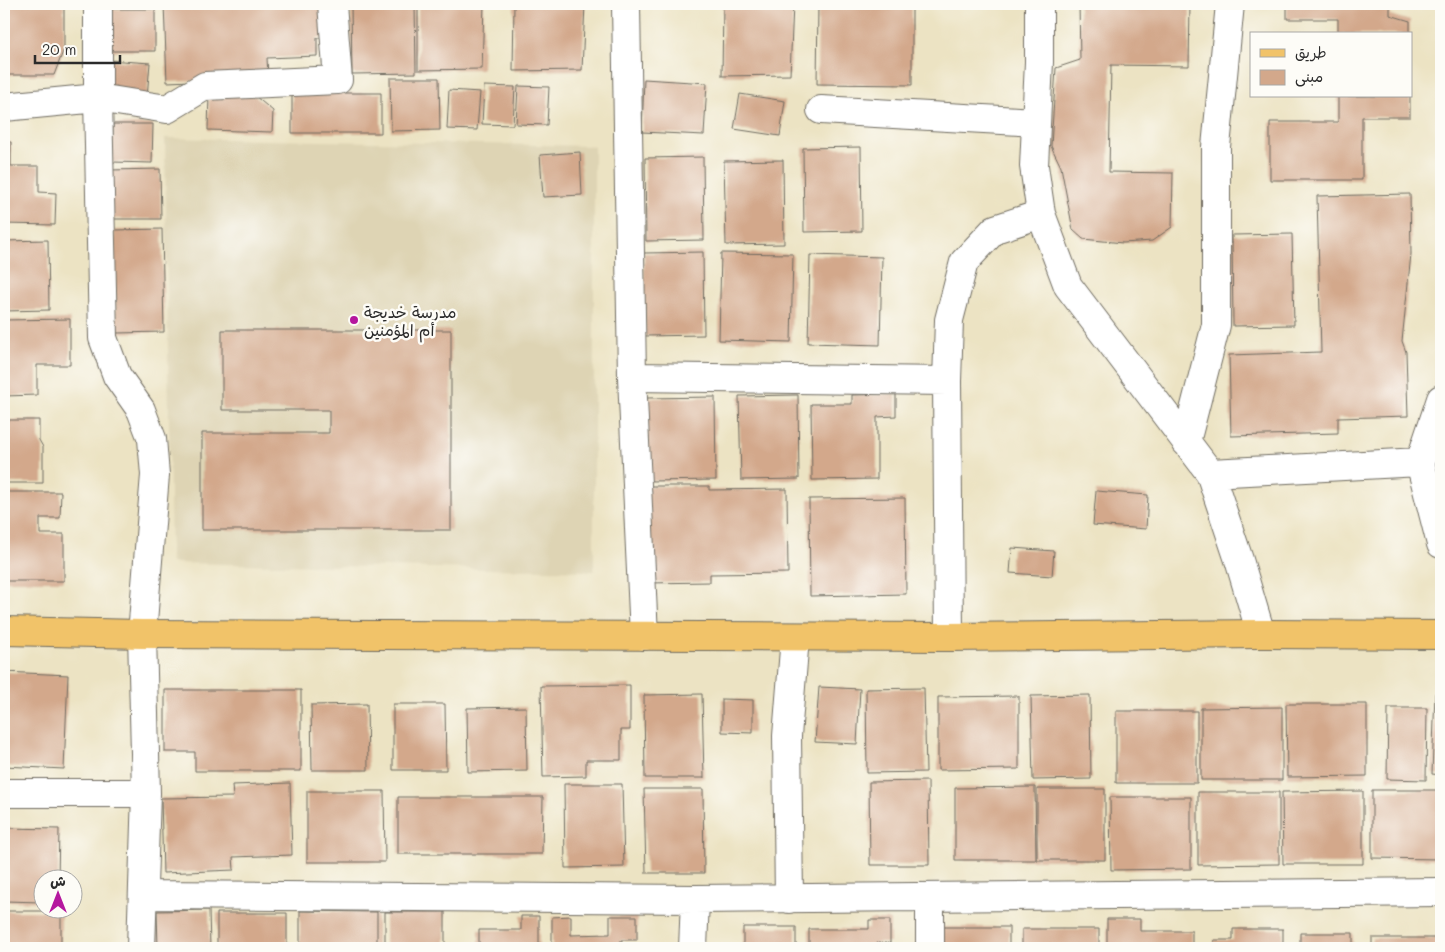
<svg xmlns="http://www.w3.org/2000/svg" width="1445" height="952" font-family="Mali,'Playpen Sans Arabic',sans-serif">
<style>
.built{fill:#ded4b4}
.building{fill:#d3a88b}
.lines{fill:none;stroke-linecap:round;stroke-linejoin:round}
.minor-casing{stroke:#6f6b60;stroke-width:30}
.major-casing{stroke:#6f6b60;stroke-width:30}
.minor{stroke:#fff;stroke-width:28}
.major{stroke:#f1c369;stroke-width:28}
.poi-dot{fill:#b5179e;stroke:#fdfcf7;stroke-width:2}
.labels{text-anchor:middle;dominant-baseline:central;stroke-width:5;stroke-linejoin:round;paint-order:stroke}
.poi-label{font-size:16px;fill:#2b2b2b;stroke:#fdfcf7;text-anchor:start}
</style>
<rect width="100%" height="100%" fill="#fdfcf7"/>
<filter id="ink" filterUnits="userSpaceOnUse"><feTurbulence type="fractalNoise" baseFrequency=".02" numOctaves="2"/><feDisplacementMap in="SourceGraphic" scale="10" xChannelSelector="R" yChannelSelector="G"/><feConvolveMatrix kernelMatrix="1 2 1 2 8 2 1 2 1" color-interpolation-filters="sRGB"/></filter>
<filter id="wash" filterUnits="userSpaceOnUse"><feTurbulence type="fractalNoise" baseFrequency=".0096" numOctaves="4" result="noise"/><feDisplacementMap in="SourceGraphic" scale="20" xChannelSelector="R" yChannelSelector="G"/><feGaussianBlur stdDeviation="1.12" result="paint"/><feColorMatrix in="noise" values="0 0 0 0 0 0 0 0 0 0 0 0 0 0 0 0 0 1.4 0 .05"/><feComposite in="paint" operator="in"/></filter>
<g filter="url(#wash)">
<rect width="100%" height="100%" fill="#ece3c3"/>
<path class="built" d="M165,138l429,8v425l-423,-8z"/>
<g id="blocks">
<path class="building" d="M4,4h60v45l-10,26h-50z
M164,4h166l1,34h-14v18l-50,2 1,20 -101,4z
M351,4h64l1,69 -64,1z
M418,4h66l-2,65 -64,1z
M514,4h71l-3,66 -69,1z
M723,4h70l-3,71 -68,1z
M818,4h94v81l-95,-1z
M1079,4h111l-1,62 -78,-1 -2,107 64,1 -1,54 -20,14 -29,2 -40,-4 -10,-9 -12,-63 -10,-21 5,-78 24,-8z
M1287,4h103v11l20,6v13h-72v-15h-51z
M107,9h48v42h-48z
M109,60l41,3 -3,34 -40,-3z
M390,78h49l1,52 -49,1z
M644,79l63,4 -3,52 -62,-3z
M484,86l31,1 -2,38 -31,-1z
M518,86l31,1 -2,38 -31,-1z
M449,90l31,2 -3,38 -30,-1z
M292,93h89v40h-89z
M209,94l46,2 18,15 -1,21 -64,-2z
M740,94l45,7 -5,35 -46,-7z
M1338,96h72v21h-48v63h-92v-58h68z
M113,124h40l-1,39 -40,-1z
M4,142h7v24h28v26l17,1 -1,32 -51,-1z
M861,147l1,84 -58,1 -1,-84z
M580,152l2,43 -39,2 -3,-42z
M703,157l1,83 -58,1 -1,-83z
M783,160l1,84 -58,1 -2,-84z
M160,169l1,50h-50l-1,-49z
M1410,194l1,60 -9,87 4,11 2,64 -70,2v15l-107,3 -2,-81 92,-3 -4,-156z
M162,229l2,103 -48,1 -2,-103z
M1292,234l2,91 -61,1 -1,-91z
M48,240l1,70 -45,1v-70z
M703,252l1,83 -59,1 -1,-83z
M721,253l72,1 -2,88 -72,-2z
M810,255l72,2 -2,88 -72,-2z
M70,319v46h-33v30l-33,1v-76z
M222,330h229v200h-249v-97h127v-23h-107z
M896,394v22l-19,1v62l-65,1 -1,-76h41v-9z
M798,395l1,84 -58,1 -2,-84z
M715,397l1,83 -68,1 -1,-83z
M4,420h35v20l4,7v36h-39z
M647,486h62v4l78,-1 1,84 -78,1v8l-62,1z
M1096,491l52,4 -2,34 -53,-4z
M4,492h57l-1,26h-20v16h24v47h-60z
M905,498l1,96 -96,2 -1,-97z
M1012,548l42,3 -2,25 -42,-3z
M4,672l64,3 -4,94 -60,-3z
M630,685v45h-9v30h-35v16l-43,1 -2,-91z
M819,687l41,2 -3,55 -42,-2z
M924,688l2,84 -59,1 -1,-84z
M165,690h136v81h-106v-19h-30z
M1435,693h6v82l-9,-1z
M702,694l2,84h-59l-1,-83z
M1090,695l1,84 -58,1 -2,-84z
M1019,696v73l-81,1v-73z
M722,699l31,1v33l-31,-1z
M367,704l1,66h-56l-1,-65z
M393,704h52l1,66h-53z
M1286,704h81v72l-80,1z
M526,707l1,64 -59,1 -1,-64z
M1282,707v73h-81v-72z
M1388,708h39l-1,72 -39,-1z
M1116,711h81v72h-81z
M928,781l1,84h-59l-1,-83z
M290,783l2,72 -59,2 1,13 -71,3 -2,-75 72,-1 -1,-12z
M564,784h58l2,83 -59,1z
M1035,787l1,73h-81v-72z
M644,789h59l1,84h-58z
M1037,789h68v71h-68z
M1372,790h69v69l-69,-1z
M307,791h77l1,71h-78z
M1363,791v73h-80l-1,-72z
M1198,792h81v72l-81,1z
M398,797h145l-1,57h-144z
M1110,797h81v72l-80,1z
M4,828l55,1 -1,51h-16v22l-38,-1z
M209,910l1,38h-52l-1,-37z
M4,911h57v37h-57z
M300,911l77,1v36h-77z
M385,912h60v36h-60z
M217,913h70v35h-70z
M521,916h18v30l13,1v-30l19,-1v19l39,-1v-18h27v24h-16v8h-142v-18h42z
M1107,919h33v12h52v17h-85z
M869,920h21v23h-14v5h-67v-19h60z
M743,927h53v21h-53z
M942,927h67v21h-67z
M1022,929h77v19h-77z
M1233,929h50v19h-69v-8h19z
M1300,933h53v15h-53z
M1372,938h68v10h-68z"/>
</g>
</g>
<g filter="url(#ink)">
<use href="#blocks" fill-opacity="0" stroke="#6f6b60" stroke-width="1"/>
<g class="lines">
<g class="minor-casing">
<path id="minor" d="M98,4v94l5,240 14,38 24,34 11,29 3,36 -13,159 4,159 -5,155
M626,4l6,373 12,259
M1039,4v58l-5,104 7,48 27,72 142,187 29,87 22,74
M4,107l94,-9 69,11 38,-23 133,-6 -6,-76
M821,110l215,12
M632,377l315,4
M1186,442l30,-117v-178l14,-143
M1420,462l21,82
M1210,473l210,-11 21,-63
M949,637l-2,-256 2,-61 15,-58 31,-33 46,-15
M4,793h142
M143,895l552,4 746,-7
M930,897v51
M789,899l-2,-163 8,-99
M693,948l2,-49"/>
</g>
<g class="major-casing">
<path id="major" d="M4,631l138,3 807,3 312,-3 180,1"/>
</g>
<use href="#minor" class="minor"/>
<use href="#major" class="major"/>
</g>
</g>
<circle class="poi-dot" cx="354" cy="320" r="5"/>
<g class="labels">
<g class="poi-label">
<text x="364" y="311">مدرسة خديجة<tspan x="364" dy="18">أم المؤمنين</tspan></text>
</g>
</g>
<rect width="1445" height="952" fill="none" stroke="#fdfcf7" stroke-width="20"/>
<rect x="1250" y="32" width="162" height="65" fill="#fdfcf7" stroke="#a9a8a5"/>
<rect x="1260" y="49" width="25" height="8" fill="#f1c369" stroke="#a9a8a5"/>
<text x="1295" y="58" font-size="15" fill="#2b2b2b">طريق</text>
<rect x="1260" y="70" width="25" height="15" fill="#d3a88b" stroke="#a9a8a5"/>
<text x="1295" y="82" font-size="15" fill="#2b2b2b">مبنى</text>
<g transform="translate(58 894)"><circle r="24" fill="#fdfcf7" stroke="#a9a8a5"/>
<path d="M0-4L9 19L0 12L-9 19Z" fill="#b5179e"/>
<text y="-8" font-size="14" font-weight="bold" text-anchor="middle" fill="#2b2b2b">ش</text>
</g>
<path d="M35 55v8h85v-8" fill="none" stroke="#2b2b2b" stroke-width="2.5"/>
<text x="42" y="55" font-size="15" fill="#2b2b2b" stroke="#fdfcf7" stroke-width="4" paint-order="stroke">20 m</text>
</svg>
